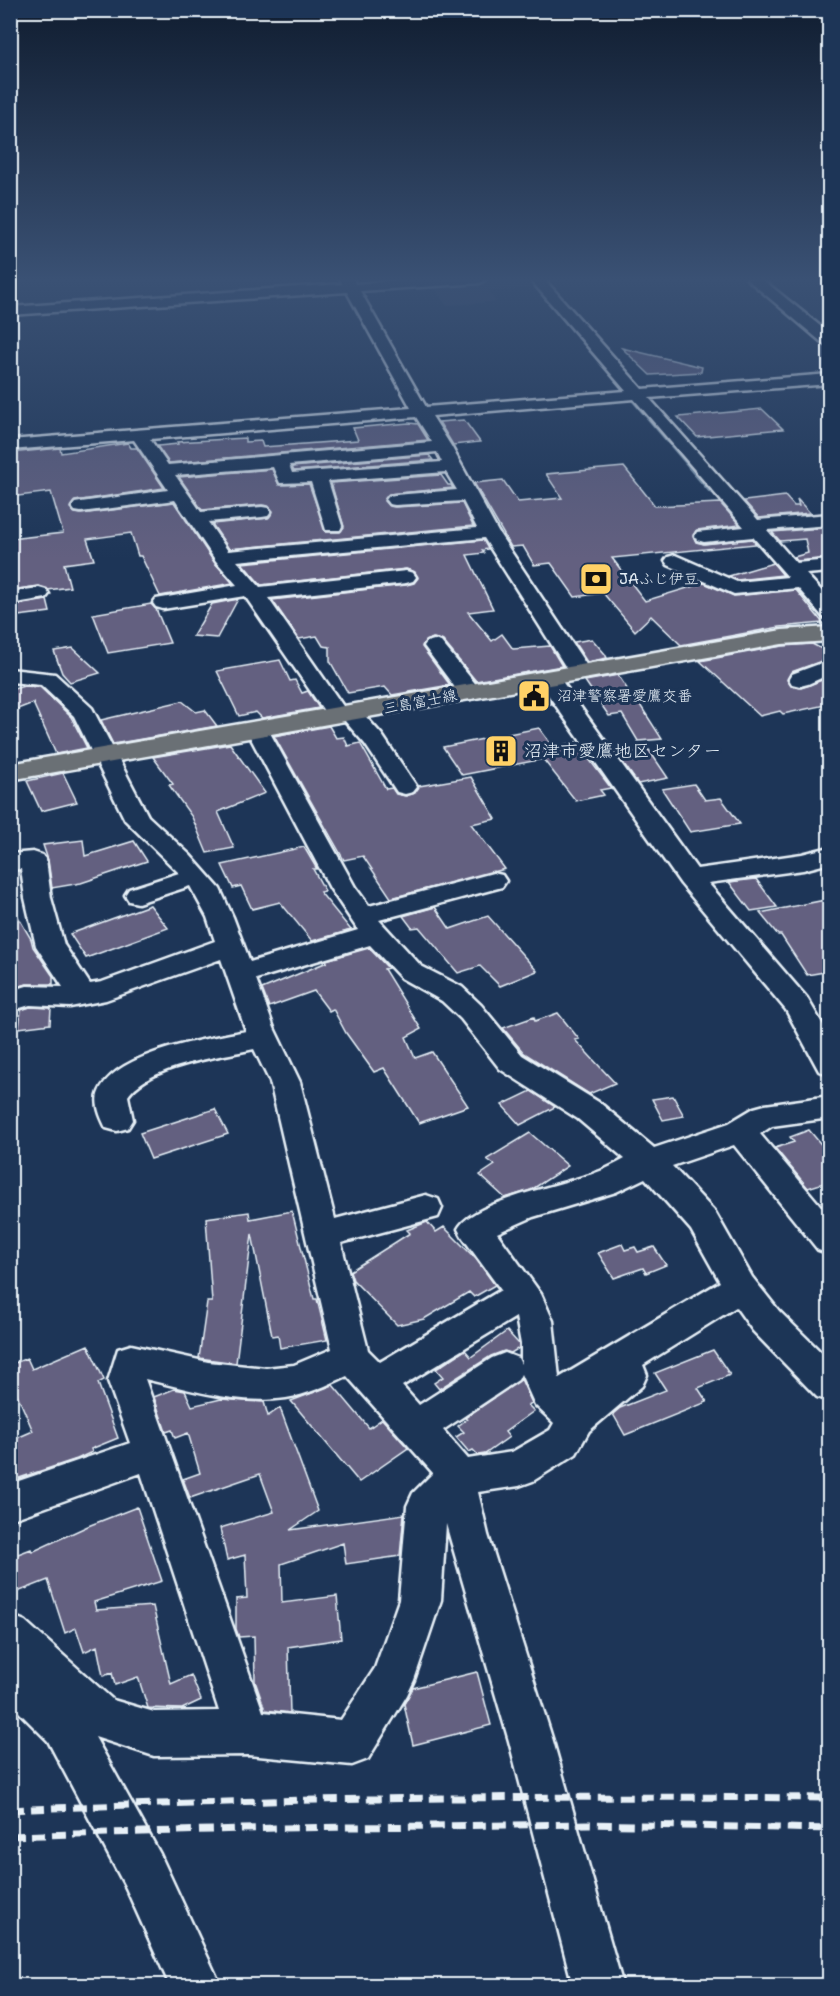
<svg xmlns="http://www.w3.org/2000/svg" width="840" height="1996" font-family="'Shantell Sans','Klee One',sans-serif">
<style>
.built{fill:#324263}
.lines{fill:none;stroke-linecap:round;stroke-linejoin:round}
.stream-far1{stroke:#849eb5;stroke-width:4}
.stream{stroke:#849eb5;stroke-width:5}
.building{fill:#636080;stroke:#e8f1f8;stroke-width:1.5}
.minor-casing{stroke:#e8f1f8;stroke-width:5}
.major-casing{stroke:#e8f1f8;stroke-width:5}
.minor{fill:#1d3557;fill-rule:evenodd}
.major{fill:#6b7074;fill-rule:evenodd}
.rail{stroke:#e8f1f8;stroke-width:7;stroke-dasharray:14 7;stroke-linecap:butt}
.labels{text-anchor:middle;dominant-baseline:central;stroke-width:6;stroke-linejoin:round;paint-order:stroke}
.far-poi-label{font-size:15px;fill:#e8f1f8;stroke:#1d3557;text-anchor:start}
.far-street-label{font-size:15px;fill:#e8f1f8;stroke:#1d3557}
.poi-label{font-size:18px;fill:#e8f1f8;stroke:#1d3557;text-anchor:start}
</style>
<rect width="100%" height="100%" fill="#1d3557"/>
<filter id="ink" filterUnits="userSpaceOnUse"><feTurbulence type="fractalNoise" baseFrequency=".0167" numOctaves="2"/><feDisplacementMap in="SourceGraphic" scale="12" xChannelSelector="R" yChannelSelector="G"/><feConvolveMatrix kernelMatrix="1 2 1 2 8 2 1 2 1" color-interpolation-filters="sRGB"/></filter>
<g filter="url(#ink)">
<path class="built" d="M502,279h24l7,9 -44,3 7,11 -50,3 -14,-21z"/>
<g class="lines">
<path class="stream-far1" d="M529,279l96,112
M633,400l58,68"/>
<path class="stream" d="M690,467l21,24"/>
</g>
<path class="building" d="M622,348l80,19 -1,5 -51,3z
M762,409l21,20 -86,8 -19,-20z
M464,420l16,22 -27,3 -14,-23z
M409,423l9,1 10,16 -259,23 -12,-17 21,-2 -1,-2 68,-4v4l16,-1 2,6 95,-7 -5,-12z
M128,443l3,5h6l27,40 -89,13 -5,7 5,5 6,1 93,-12 40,60 19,21 -73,13 -19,-40h-3l-7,-23 -44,6 7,21 -30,4 6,23 -22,3 -9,-4 -29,4v-51l53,-6 -12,-41 -41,5v-44l50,-5 1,5z
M429,455l4,5 -139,11 -2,-4z
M624,467l31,39 65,-3 20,22 -43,5 -4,5 3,7 8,2 48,-5 4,5 -144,14 33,43 59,-18 30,13 62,-6 27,33 -43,4 -99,18 -30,-29 -16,15 -32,-38 -28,4 -24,-34 -17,2 -11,-19 -12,1 -37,-64 29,-3 15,22 44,-4 -16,-24z
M272,469l7,16 30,-1 17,48h14l4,-5 -13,-44 110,-8 7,10h3l2,3 -64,6 -5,7 5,5 6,1 67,-4 11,23 -244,23 -17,-25 56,-6 5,-7 -5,-5 -6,-1 -60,5 -23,-33z
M785,496l9,10h5l-2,-7 13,14 -51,5 -15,-17z
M823,528l7,7v23l-33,3 -3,-4 14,-4 -3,-14 -25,2 -8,-9z
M483,540l5,9 -6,1 2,3 -17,2 26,54 -25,3 24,29 10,-7 11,15 37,-3 12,20 -86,15 -33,-40 -10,-3 -8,3 -3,6 28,38 -58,10 -7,-8 -37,6 -18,-32v-14l-7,-1 -6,-10 -18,3 -27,-39 134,-15 8,-2 4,-5 -3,-6 -9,-3 -145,16 -19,-22z
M773,563l10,12 -46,5 -8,-4z
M238,599l-21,39 -24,-2 19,-32z
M47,600l3,12 -40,5v-11z
M151,604l5,5 14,34 -62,10 -15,-39z
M592,639l13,15 2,4 -20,4 -13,-20z
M812,644l18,9v5l-39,14 -4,8 4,6 10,2 29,-11v27l-47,10 -3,-3 -20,5 -60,-55 82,-15z
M73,648l27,25 -30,9 -8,-9 -8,-22z
M280,660l10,21 5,-1 7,13 6,-2 11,17 -57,10 -6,-6 -17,4 -22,-45z
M618,675l15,23 2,-1 27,42 -24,2 -16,-27 -13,2 -24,-35z
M24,686l16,1 31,30 16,31 -31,6 -23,-51 -23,9v-22z
M540,689l11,15 -21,3 -10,-14z
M182,701l14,11 9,-2 12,16 -104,18 -12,-24z
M329,726l7,12 8,-1 4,9 12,-3 26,46 6,-1 4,6 10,2 9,-3 4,-7 52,-9 25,42 -25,5 34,45 -114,29 -28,-42 -19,4 -70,-124z
M539,728l14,19 23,-5 35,46 -11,2 4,5 -28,6 -33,-42 -81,16 -19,-28z
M230,744l35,49 -47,19 16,36 -27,5 -15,-36 -23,-32 4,-1 -20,-27z
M649,750l19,28 -30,6 -21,-30z
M63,773l14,29 -36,9 -14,-30z
M694,784l11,16 16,-2 19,26 -50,8 -28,-43z
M83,840l2,16 49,-15 13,20 -66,22 -29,5 -4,-28 -5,-15z
M304,847l13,22h-4l12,22 -5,1 31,38 -39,11 -32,-39 -28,7 -11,-23 -8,2 -11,-23z
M756,879l21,28 -26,4 -22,-29z
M830,899v72l-23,4 -26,-40h-3l-18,-22z
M10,903l21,36 2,8 20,29v8h-26l-17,5z
M150,905l18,23 -82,30 -16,-24z
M435,907l15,22 38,-13 49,55 -37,15 -20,-20 -22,7 -39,-46 -7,1 -9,-12z
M369,948l19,20 -4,1 37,60 -15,8 9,21 17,-6 36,54 -49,17 -35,-55 -10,4 -28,-39 -13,-24 -4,2 -15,-20 -45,16 -7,-18 65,-27 -1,-2z
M30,1007l21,1 -1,16 -31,4 2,-18z
M558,1013l21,26 -4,1 40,43 -26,11 -65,-41 -21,-25 31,-11 1,4z
M531,1091l24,16 -35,18 -18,-20z
M673,1096l11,20 -21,4 -11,-21z
M215,1109l13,25 -77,25 -11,-26z
M809,1130l21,25v26l-22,7 -33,-40 19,-6 -4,-5z
M530,1133l38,33 -37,24 -26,8 -25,-23 15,-10 -8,-6z
M292,1211l22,88h3l10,41 -47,8 -2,-13 -6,1 -20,-102 -16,129 -37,-5 8,-56h5l-6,-84 43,-6 1,7z
M427,1222l9,10 8,-5 32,32 19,26 -21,12 -5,-5 -45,27 -27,6 -44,-45 -3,-9 60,-38 -3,-3z
M622,1244l3,6 10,-3 3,5 16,-5 12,18 -20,8 -3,-5 -29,10 -16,-25z
M507,1331l12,13v4l-8,5 -7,-2 -13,5 -52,33 -5,-6 9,-6 -7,-8 29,-19 6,7z
M88,1345l16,35 -6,3 20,55 -27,11 1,3 -15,7 -67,22v-40l23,-10 -23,-53v-13l17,-7 5,11z
M713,1350l17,25 -32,13 9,14 -82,33 -12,-21 7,-6 46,-18 -11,-17z
M521,1379l11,24 -4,2 6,6 -29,21 4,5 -24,17 -7,1 -5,-5 -4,2 -13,-15 8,-5 -6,-6 9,-7 -2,-1z
M333,1385l36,43 13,-9 26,29 -49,34 -68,-81z
M174,1389l11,2 7,15 29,-7 43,3 4,14 12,-8 38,103 -28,19 114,-16 -4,42 -54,8 -3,-21 -62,21 1,39 55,-7 4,43 -53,8 2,66 -25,-3 -10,-29 -1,-45 -15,1 -3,-8v-30l11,-1 -2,-43 -18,5 -7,-32 54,-16 -14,-38 -70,24 -7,-19 17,-6 -12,-40 -13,5 -3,-8 -6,2 -12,-35z
M137,1507l25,74 -68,21 2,8 57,-4 18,78 20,-9 10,25 -19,9 -34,-1 -10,-31 -23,8 -3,-12 -9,3 -6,-30 -13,6 -8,-24 -11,5 -17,-53 -38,15v-38l21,-8 1,3 56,-26z
M477,1672l14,53 -78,20 -9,-41 9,-16z"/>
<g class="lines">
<g class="minor-casing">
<path id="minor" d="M340,279h13l2,5 60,-5h71l-6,4 -120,8 66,116 200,-16 -96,-112h14l98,110 188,-15v10l-181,14 109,122 72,-6v11l-63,5 29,33 34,-3v12l-24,2 24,26v19l-7,-2 -25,-29 -64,6 -66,-29 -3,-4 3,-4 7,-2 62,27 51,-5 -35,-40 -49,5 -7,-2 -2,-4 2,-4 47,-5 -110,-128 -202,17 19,30 47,86 93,140 -3,5 -8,1 -8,-1 -88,-139 -247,23 23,26 146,-16 7,2 3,4 -3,4 -7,2 -138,15 77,111h14l23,26 35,52 -4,5 -8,2 -8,-2 -32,-48 -20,-23h-14l-86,-125 -82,13 -7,-2 -3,-4 3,-4 81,-14 -21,-24 -41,-61 -94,12 -6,-1 -3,-4 3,-4 6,-1 87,-12 -34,-50 -124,10v-10l401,-32 -64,-116 -337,23v-8l332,-23zM416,417l16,25 -264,23 -18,-26zM437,452l5,10 -150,11 -3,-8zM273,467l7,16 31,-1 15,48h14l2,-4 -14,-45 118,-9 11,18 -62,5 -6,1 -3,4 3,4 6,1 68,-4 14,27 -249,23 -20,-29 54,-5 6,-1 3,-4 -3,-4 -6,-1 -61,5 -26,-37z
M747,279h15l68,55v12l-5,-1z
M39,588l7,2 3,4 -3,4 -36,6v-12z
M434,640l7,2 37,45 3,5 -3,5 -8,2 -8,-2 -35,-47 -3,-4 3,-4z
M830,660v14l-22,10 -8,2 -8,-2 -3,-5 3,-5z
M10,669l45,5 37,34 56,108 42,39 30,34 13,28 17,45 108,-32 -28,-42 -83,-157 3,-5 8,-2 8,2 3,5 86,156 14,19 124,-33 9,2 4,6 -4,6 -123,33 42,46 41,21 19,18 41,50 78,48 54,45 75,-25 25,-15 11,-3 65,-9v22l-58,8 -12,8 70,83v37l-12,-4 -84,-105 -62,21 43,46 37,65 27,34 51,50v41l-13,-5 -64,-66 -17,-24 -93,58 4,10 -5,11 -53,45 -13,23 -43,27 -14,5 -41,6 10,43 65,206 70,245h-50l-64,-245 -63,-217 -5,76 -27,80 -7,15 -39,64 -16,6 -104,-10 -94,1 -59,-19 65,117 61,132h-51l-44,-98 -78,-147 -38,-38v-88l15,6 88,79 41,12 65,-1 -78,-238 -131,47v-36l120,-41 -22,-62 10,-32 13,-4 77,17 58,6 28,-3 38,-16 -62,-267 -16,-33c-35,8 -104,16 -126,47l5,24 -5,8 -11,3 -11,-3c-5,-10 -12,-25 -7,-36 17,-40 108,-53 147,-61l-25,-72 -115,41 -36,7 -40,-2 -20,6v-20l17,-5 36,1 -27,-41 -11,-48 -4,-29 -11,1v-16l23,-2 9,3 4,5 5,38 13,47 26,39 12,-2 113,-41 -8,-24 -17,-31 -52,17 -9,-2 -4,-6 4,-6 50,-16 -54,-53 -51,-104 -33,-31 -31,-3zM370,945l31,33 41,23 19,18 39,50 78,50 47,40c-10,5 -20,11 -30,14 -31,12 -122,28 -137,56l5,9 38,52 -121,72 -12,-12 -27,-107 97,-26 4,-9 -4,-9 -12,-4 -91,24 -35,-137 -26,-54 -18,-49zM645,1178l46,52 29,52 -161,96 -6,-57 -12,-27 -44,-61 36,-16 83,-25zM516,1317l5,27v20l-3,-6 -13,-5 -13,5 -73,47 -17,-19zM521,1374l14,31 19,18 -4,7 -38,22 -44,7 -25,-29 75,-50zM347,1376l86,97 -20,20 -6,13 -8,94 -24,68 -34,52 -78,-8 -118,-333c46,11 93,26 141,19 21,-3 41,-13 61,-22z
M548,672l8,1 141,196 105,-15 28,-7v16l-27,7 -95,13 99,115 23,39v37l-11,-3 -33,-61 -105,-126 -141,-201 -3,-5 3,-5z"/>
</g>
<g class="major-casing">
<path id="major" d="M830,627v14l-48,3 -772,136v-16l772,-134z"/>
</g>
<use href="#minor" class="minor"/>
<use href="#major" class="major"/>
<path class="rail" d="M10,1810c273,-13 546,-14 820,-12
M10,1836l268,-8 310,-4 242,5"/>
</g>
</g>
<linearGradient id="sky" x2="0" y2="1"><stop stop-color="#101d30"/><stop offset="0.5" stop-color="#3a5174"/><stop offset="1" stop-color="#3a5174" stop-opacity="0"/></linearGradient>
<rect width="840" height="559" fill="url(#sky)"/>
<defs>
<g id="bank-square" transform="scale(1.725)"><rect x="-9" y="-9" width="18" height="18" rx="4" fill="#ffd166" stroke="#1d3557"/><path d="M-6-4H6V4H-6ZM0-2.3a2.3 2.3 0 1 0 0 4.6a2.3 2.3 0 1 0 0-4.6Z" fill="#111"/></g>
<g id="civic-square" transform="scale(1.725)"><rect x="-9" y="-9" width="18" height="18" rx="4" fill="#ffd166" stroke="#1d3557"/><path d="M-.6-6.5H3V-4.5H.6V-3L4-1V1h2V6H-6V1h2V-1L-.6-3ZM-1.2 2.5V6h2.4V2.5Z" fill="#111"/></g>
<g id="building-square" transform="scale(1.725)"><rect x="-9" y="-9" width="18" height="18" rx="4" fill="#ffd166" stroke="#1d3557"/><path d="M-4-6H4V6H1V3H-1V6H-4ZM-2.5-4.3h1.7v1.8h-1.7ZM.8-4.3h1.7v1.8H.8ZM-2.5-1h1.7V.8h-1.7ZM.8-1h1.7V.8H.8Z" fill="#111"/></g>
</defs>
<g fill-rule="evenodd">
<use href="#bank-square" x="596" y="579"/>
<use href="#civic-square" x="534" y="696"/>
<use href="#building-square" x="501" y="751"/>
</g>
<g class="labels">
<g class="far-poi-label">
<text x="619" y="579">JAふじ伊豆</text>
<text x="557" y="696">沼津警察署愛鷹交番</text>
</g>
<g class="far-street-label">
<text transform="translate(420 702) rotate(-11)">三島富士線</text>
</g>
<g class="poi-label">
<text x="524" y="751">沼津市愛鷹地区センター</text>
</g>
</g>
<rect width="840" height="1996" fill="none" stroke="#1d3557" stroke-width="36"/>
<rect x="18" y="18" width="804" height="1960" fill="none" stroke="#e8f1f8" stroke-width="2" filter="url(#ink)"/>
</svg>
